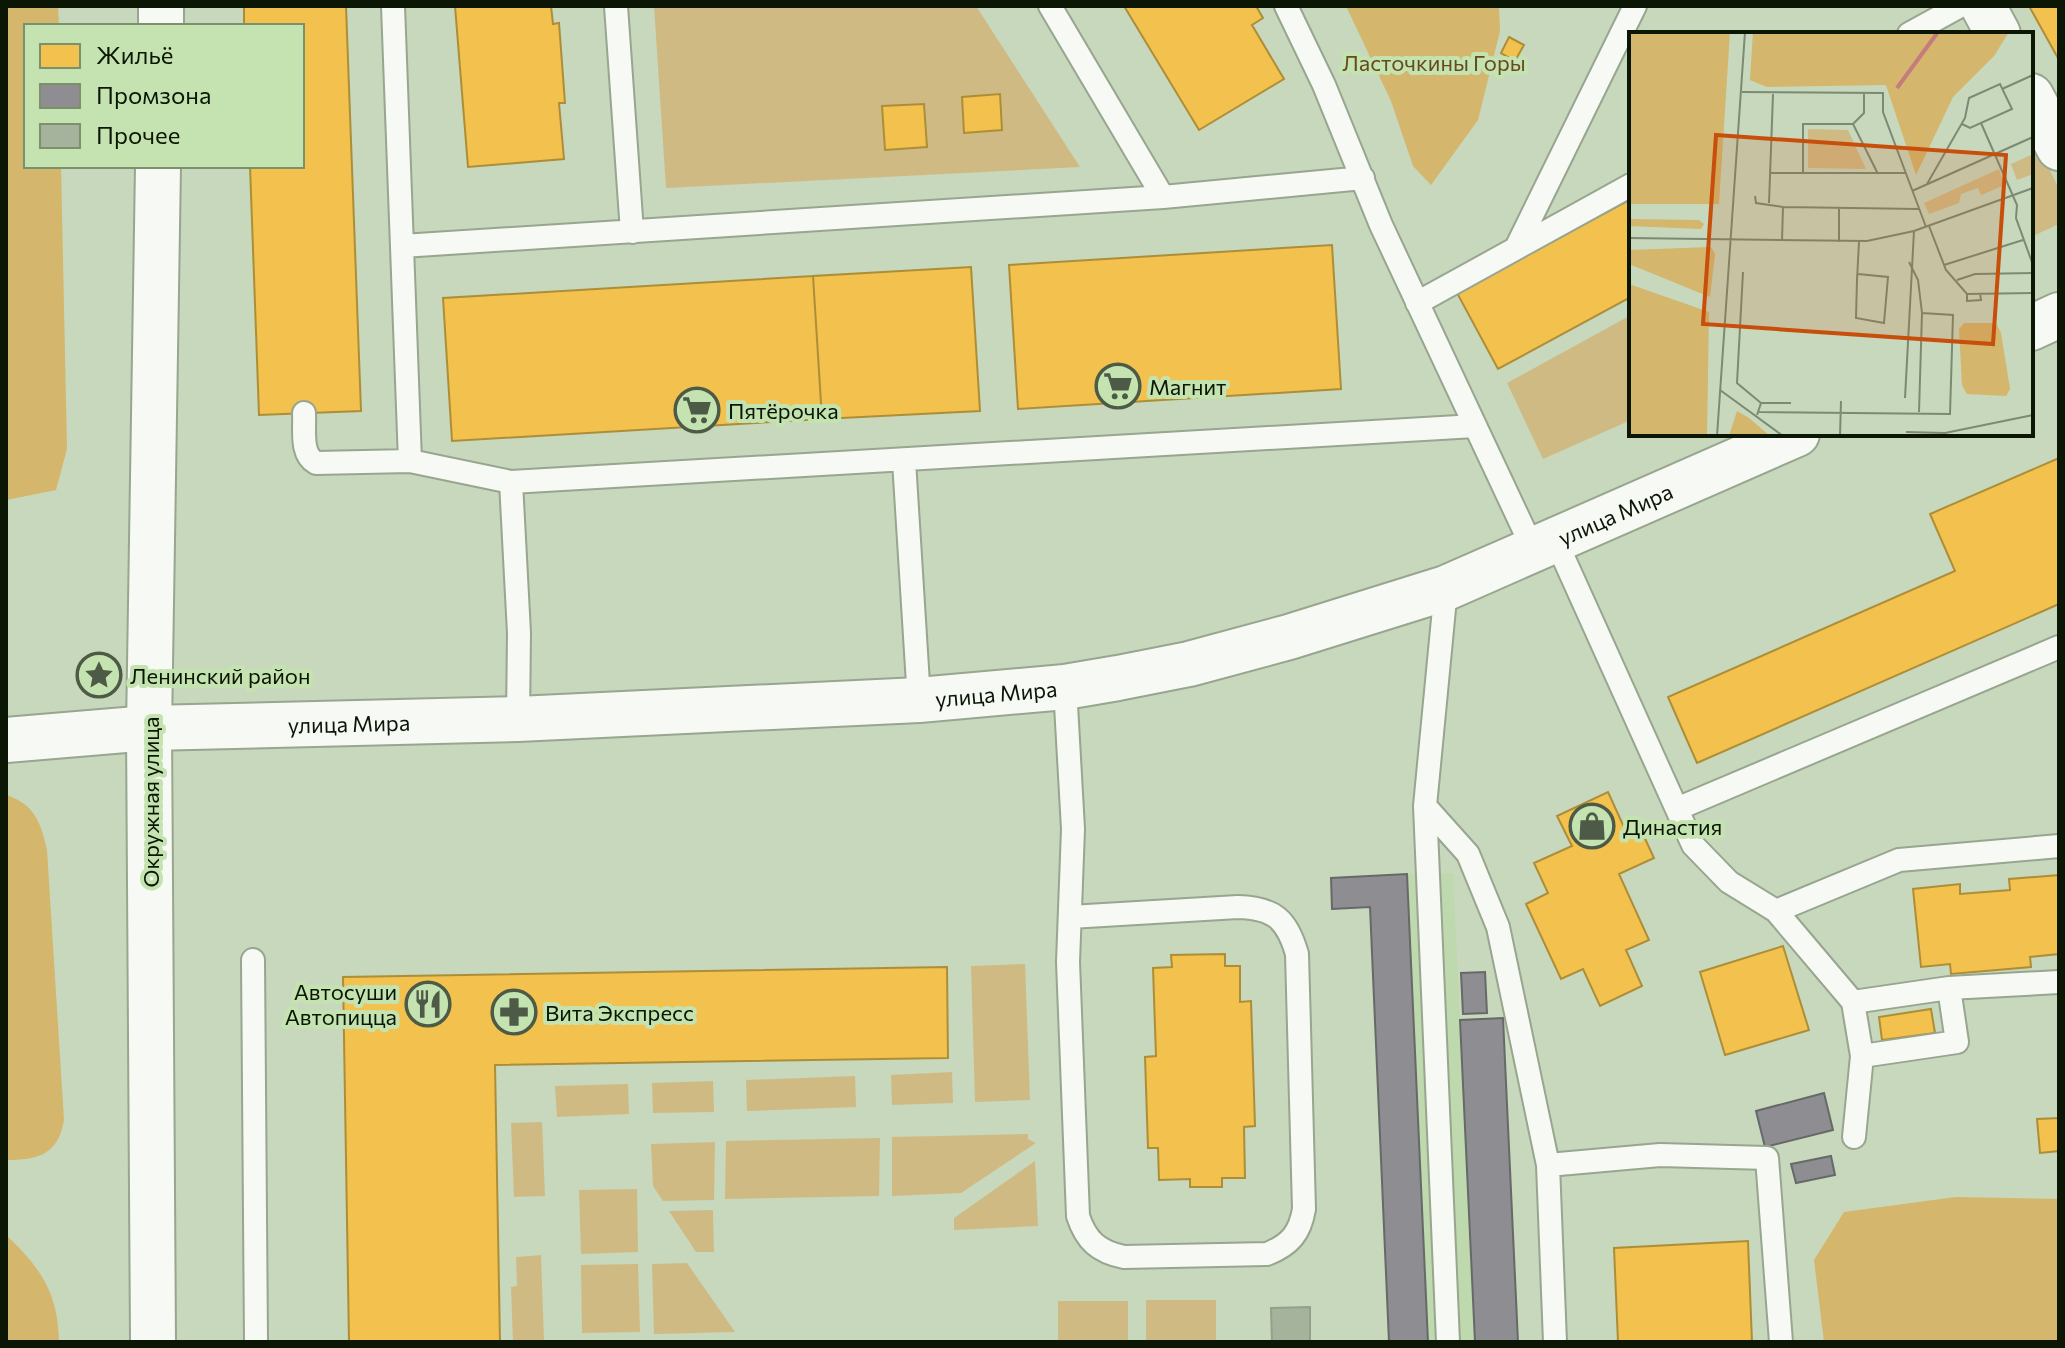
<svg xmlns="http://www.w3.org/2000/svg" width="2065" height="1348" font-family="Commissioner,sans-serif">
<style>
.built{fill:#bed9ad}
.green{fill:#d0ba84}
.forest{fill:#d4b66c}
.homes{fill:#f2c14e;stroke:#ad8e38;stroke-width:2}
.industry{fill:#8d8d92;stroke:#666968;stroke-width:2}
.building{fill:#a5b39d;stroke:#93a08a;stroke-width:2}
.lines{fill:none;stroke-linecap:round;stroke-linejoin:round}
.service-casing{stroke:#98a58f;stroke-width:26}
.minor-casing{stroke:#98a58f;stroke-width:48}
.secondary-casing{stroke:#98a58f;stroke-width:48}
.primary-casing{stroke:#98a58f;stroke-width:48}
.service{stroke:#f7f9f5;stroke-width:22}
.minor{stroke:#f7f9f5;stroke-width:44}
.secondary{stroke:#f7f9f5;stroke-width:44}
.primary{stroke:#f7f9f5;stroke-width:44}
.labels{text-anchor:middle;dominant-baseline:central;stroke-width:8;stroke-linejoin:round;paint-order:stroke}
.park-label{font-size:22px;fill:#65491f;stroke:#c4e3b1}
.poi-label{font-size:22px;fill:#0b1605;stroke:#c4e3b1;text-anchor:start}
.street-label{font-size:22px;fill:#0b1605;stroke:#c4e3b1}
.inset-river{fill:none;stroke:#c57c7f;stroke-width:4}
.inset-road{fill:none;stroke:#7c8a73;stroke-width:2}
.view{fill:#c74f0b;fill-opacity:0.15;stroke:#c74f0b;stroke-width:4}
.inset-edge{fill:none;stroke:#0b1605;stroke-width:4}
</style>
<rect width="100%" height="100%" fill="#c7d8bc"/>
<path class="built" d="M1453,873l7,147 43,-2 15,324h-129l-19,-435 -38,2 -1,-31z"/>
<path class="green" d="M654,6h322l104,161 -414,21z
M2031,131l28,58v35l-28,13z
M1631,315v105l-88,39 -36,-76z
M1025,964l5,136 -55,2 -4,-136z
M952,1072l1,31 -61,2 -1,-30z
M855,1076l1,31 -109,4 -1,-31z
M713,1081l1,31 -61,1 -1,-30z
M628,1084l1,30 -72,3 -2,-31z
M542,1122l3,74 -31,1 -3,-74z
M1028,1134v5l8,4 -75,50 -69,3v-59z
M880,1138l-1,58 -154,3 1,-58z
M715,1142l-1,58 -51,1 -10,-15 -2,-42z
M1035,1161l3,65 -84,4v-12z
M637,1189l1,63 -57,2 -2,-64z
M713,1210l1,42h-18l-27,-41z
M541,1255l3,87h-31l-2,-55 6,-1 -1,-29z
M687,1263l48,69 -81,2 -2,-70z
M638,1264l2,68 -58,1 -1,-68z
M1146,1300h70v42h-70z
M1058,1301h70v41h-70z"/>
<path class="forest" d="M6,6h52l1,20h-33v140h35l6,283 -11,41 -50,10z
M1346,6h153l1,25 -22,89 -47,65 -18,-19 -22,-65z
M6,795c28,9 35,27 41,55l17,270c-6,35 -26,40 -58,40z
M1956,1197l103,2v143h-235l-10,-82 30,-48z
M6,1235c35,33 52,58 53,107h-53z"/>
<path class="homes" d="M244,6h102l15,405 -102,4 -9,-249h52v-140h-58z
M455,6h96l2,18 6,-1 6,80h-6l5,56 -96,8z
M1124,6h132l7,12 -11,7 32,54 -85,51z
M2029,6h30v54z
M1509,37l15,8 -9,16 -14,-8z
M1000,94l2,36 -38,3 -2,-36z
M924,104l3,43 -42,3 -3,-44z
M1631,199v98l-133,72 -41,-76z
M1332,245l9,144 -323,20 -9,-144z
M971,267l9,144 -158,8 -9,-143z
M813,276l9,143 -370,22 -9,-143z
M2059,458v146l-362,159 -29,-66 287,-126 -25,-57z
M1608,792l15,33 13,-6 18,39 -35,16 30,66 -23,10 16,36 -42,20 -17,-37 -22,10 -35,-75 22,-11 -14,-30 38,-17 -15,-30z
M2059,875v79l-29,3 1,10 -80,7 -1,-10 -29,3 -8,-78 47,-5v10l50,-4 -1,-11z
M1783,946l26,84 -84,25 -25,-83z
M1225,954v12h15v36l11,-1 4,125 -11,1 1,51h-23v9h-32v-8l-31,1 -1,-32h-10l-3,-91 11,-1 -3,-88 19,-1 -1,-12z
M947,967l1,91 -453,7 5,277h-151l-6,-365z
M1931,1009l4,24 -53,7 -3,-23z
M2059,1118v33l-19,2 -3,-34z
M1748,1241l4,101h-134l-4,-94z"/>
<path class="industry" d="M1407,874l21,468h-39l-19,-435 -38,2 -1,-31z
M1485,972l2,41 -24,1 -2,-41z
M1503,1018l15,324h-43l-15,-322z
M1824,1093l9,37 -68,17 -9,-36z
M1831,1156l4,19 -39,8 -5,-19z"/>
<path class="building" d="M1310,1307v35h-38l-1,-34z"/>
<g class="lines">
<g class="service-casing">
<path id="service" d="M393,6l17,455
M616,6l16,226
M1050,6l113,191
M1286,6l38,79 57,140 152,324
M1909,34l51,-28
M402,246l761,-49 200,-19
M1516,248l119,-242
M1417,303l214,-118
M304,413c1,17 -4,41 12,50l94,-2 101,21 964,-56
M904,461l15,239
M511,482l8,151 -1,86
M1555,539l138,306 36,37 47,29 77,91 96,-14 110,-6
M1446,588l-21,218 23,536
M1065,687l8,142 -5,133 10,254c8,25 21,36 46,41l143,-3c23,-9 33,-21 37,-45l-7,-255c-10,-35 -23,-46 -59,-47l-168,10
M1425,806l43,48 30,73 50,238 7,177
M1679,808l380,-161
M1776,911l123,-51 160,-14
M253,960l3,382
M1853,1002l9,54 95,-14 -8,-54
M1854,1137l8,-81
M1548,1165l112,-10 107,3 14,184"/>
</g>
<g class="minor-casing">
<path id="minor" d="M1983,6l15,28
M2031,96l28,52"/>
</g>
<g class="secondary-casing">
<path id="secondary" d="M6,740l143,-12"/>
</g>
<g class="primary-casing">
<g id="primary">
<path d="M161,26v-20"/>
<path d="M2031,328l28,-13"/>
<path id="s1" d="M149,728l369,-9 401,-19 146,-13 53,-9 71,-14 100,-27 157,-49 351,-154"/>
<path d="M153,1342l-4,-614 9,-562"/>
</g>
</g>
<use href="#service" class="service"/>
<use href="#minor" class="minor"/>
<use href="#secondary" class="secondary"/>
<use href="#primary" class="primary"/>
</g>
<defs>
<g id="supermarket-ring" transform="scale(2.3)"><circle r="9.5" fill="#c4e3b1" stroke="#4d5a45" stroke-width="1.5"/><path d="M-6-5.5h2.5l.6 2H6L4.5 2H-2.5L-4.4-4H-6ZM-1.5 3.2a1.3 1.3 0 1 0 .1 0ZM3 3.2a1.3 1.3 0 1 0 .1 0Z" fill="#4d5a45"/></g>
<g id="sight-ring" transform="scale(2.3)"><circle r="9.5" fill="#c4e3b1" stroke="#4d5a45" stroke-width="1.5"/><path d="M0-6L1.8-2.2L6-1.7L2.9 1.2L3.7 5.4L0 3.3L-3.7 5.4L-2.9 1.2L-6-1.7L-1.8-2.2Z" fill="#4d5a45"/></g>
<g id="shop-ring" transform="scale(2.3)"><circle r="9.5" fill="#c4e3b1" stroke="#4d5a45" stroke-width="1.5"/><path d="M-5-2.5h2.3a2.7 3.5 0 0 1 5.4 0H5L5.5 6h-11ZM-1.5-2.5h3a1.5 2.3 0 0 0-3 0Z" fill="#4d5a45"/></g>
<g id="restaurant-ring" transform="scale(2.3)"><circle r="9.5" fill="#c4e3b1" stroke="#4d5a45" stroke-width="1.5"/><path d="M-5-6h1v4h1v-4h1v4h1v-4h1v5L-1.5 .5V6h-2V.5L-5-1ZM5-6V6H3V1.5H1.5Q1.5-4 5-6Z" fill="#4d5a45"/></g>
<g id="pharmacy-ring" transform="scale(2.3)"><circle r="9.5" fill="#c4e3b1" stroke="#4d5a45" stroke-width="1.5"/><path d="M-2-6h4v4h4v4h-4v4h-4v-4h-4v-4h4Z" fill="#4d5a45"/></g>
</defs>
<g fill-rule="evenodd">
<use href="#supermarket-ring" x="1118" y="386"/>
<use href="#supermarket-ring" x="697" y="410"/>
<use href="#sight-ring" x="99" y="675"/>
<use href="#shop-ring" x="1592" y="826"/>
<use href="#restaurant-ring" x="428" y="1004"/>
<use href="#pharmacy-ring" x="514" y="1012"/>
</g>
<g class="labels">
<g class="park-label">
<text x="1434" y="62">Ласточкины Горы</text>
</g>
<g class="poi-label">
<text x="1149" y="386">Магнит</text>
<text x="728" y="410">Пятёрочка</text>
<text x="130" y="675">Ленинский район</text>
<text x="1623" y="826">Династия</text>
<text x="397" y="991" text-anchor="end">Автосуши<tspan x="397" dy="25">Автопицца</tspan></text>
<text x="545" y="1012">Вита Экспресс</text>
</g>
<g class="street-label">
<text stroke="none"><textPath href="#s1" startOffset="1496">улица Мира</textPath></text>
<text stroke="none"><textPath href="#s1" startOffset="848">улица Мира</textPath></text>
<text stroke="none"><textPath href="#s1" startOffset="200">улица Мира</textPath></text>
<text transform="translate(150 802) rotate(-90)">Окружная улица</text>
</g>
</g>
<g transform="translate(1629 32)">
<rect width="404" height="404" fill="#c7d8bc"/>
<path d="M179,97l40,1 18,39 -58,-1zM404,122v20l-16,6 -6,-16zM370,137l6,16 -24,10 -3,-7 -17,6 -2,9 -30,11 -5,-11z" fill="#d0ba84"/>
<path d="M0,0h101l-11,172h-90zM124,0h256l-15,24 -41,41 -37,78 -30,-90 -119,2 -17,-7zM0,187l70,1 5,4 -3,5 -72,-3zM82,215l4,7 -5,43 -81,-33v-14zM0,252l80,28 -2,124h-78zM335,291h32l5,10 9,56 -4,7 -39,-2 -5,-9 -3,-56zM108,379l12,7 21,18h-41z" fill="#d4b66c"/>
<path class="inset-river" d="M268,56l41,-56"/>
<path class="inset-road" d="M373,57l31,-14M113,60l141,1v19l43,115M235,61v20l-11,11 25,50M352,91l36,82 -1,13 17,47M141,141h136M174,141v-49h50M298,152l38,-66 4,-20 31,-14 12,25 -42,19 -8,-4M283,159l121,-54M126,164l1,7 27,4 136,2M140,171l4,-109M300,194l17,44 21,24 66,-1M0,206l238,3 47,-10 119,-43M153,209l1,-34M210,210v-34M280,230l9,18 4,33 -3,99M315,233l79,-25M114,240l-6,111 24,20 -4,12M229,242l30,3 -4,46 -28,-5 1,-38 2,-38M328,248l18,-6 58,-1M338,262v7l14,-1 -1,-7M91,358l63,46M276,366l9,-167M132,371h30M130,380l191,2 3,-99 -31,-2M277,400l39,1 88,-18M88,404l28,-404M211,404l1,-35"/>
<path class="view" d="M87,103l290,20 -13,189 -290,-20z"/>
<rect width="404" height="404" class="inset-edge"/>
</g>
<rect width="2065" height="1348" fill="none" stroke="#0b1605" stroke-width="16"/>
<rect x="24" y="24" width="280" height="144" fill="#c4e3b1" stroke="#7a916c" stroke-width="2"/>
<rect x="40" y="44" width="40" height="24" fill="#f2c14e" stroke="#7a916c" stroke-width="2"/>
<text x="96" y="64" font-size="24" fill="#0b1605">Жильё</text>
<rect x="40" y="84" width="40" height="24" fill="#8d8d92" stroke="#7a916c" stroke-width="2"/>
<text x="96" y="104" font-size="24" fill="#0b1605">Промзона</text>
<rect x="40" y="124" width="40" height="24" fill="#a5b39d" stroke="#7a916c" stroke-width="2"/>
<text x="96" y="144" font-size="24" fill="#0b1605">Прочее</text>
</svg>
